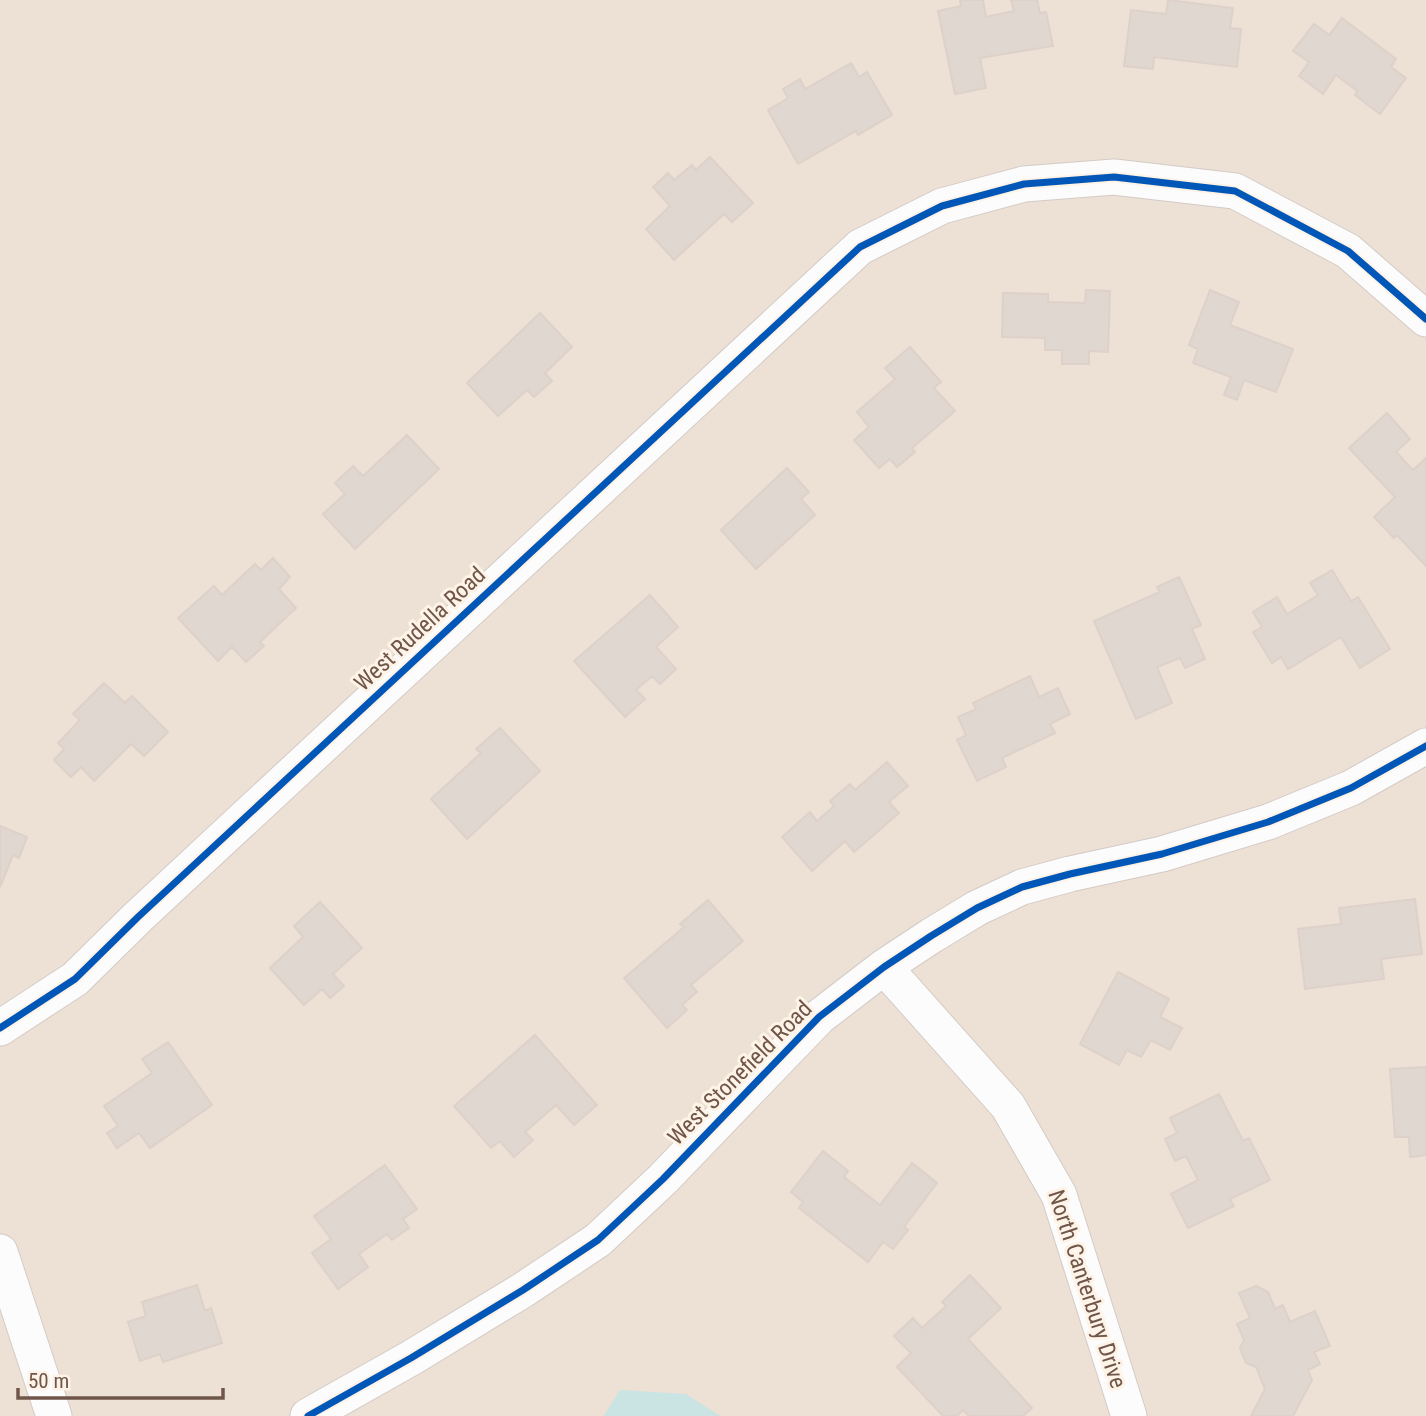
<svg xmlns="http://www.w3.org/2000/svg" width="1426" height="1416" font-family="'Roboto Condensed',sans-serif">
<style>
.residential{fill:#ede0d5}
.water{fill:#cae4e4}
.building{fill:#e0d7d0;stroke:#ddd1ca;stroke-width:2}
.lines{fill:none;stroke-linecap:round;stroke-linejoin:round}
.minor-casing{stroke:#d3cbc6;stroke-width:37}
.minor{stroke:#fdfcfc;stroke-width:35}
.cycleway-casing{stroke:#fef3e7;stroke-width:11}
.cycleway{stroke:#0057b8;stroke-width:7}
.labels{text-anchor:middle;dominant-baseline:central;stroke-width:6;stroke-linejoin:round;paint-order:stroke}
.street-label{font-size:23px;fill:#70554a;stroke:#fef3e7}
</style>
<rect width="100%" height="100%" fill="#f4eee8"/>
<path class="residential" d="M0,0h1426v1416h-1426z"/>
<path class="water" d="M620,1390l66,4 34,22h-116z"/>
<path class="building" d="M960,0h23l3,17 28,-6 -3,-11h26l3,13 6,-1 7,34 -73,12 6,30 -31,6 -17,-83 23,-5z
M1168,0l65,8 -3,20 11,1 -4,38 -83,-10 -1,12 -29,-3 7,-56 35,4z
M1342,18l54,41 -5,8 15,11 -26,36 -25,-19 2,-4 -21,-16 -13,19 -24,-18 10,-14 -16,-11 21,-27 15,11z
M851,63l8,14 8,-5 25,43 -34,20 -2,-4 -58,33 -30,-54 20,-12 -5,-9 17,-10 5,10z
M710,157l43,46 -21,19 -8,-8 -50,46 -28,-31 24,-23 -17,-19 15,-14 6,7 18,-15 4,5z
M1086,290l24,1 -2,61 -19,-1v13h-27v-14h-17v-12l-43,-1 1,-44 45,1v8l37,1z
M1210,290l29,12 -9,23 63,24 -17,43 -32,-12 -7,20 -13,-5 7,-18 -38,-14 5,-14 -9,-4z
M540,313l32,34 -27,26 7,8 -18,16 -7,-7 -29,26 -31,-33z
M910,347l31,35 -7,6 21,23 -43,37 3,4 -18,15 -7,-8 -11,9 -25,-28 15,-13 -12,-15 38,-33 -10,-11z
M1387,413l23,26 -14,13 17,18 13,-12v108l-29,-31 -3,3 -20,-21 21,-20 -46,-49z
M407,435l32,34 -84,80 -32,-35 22,-20 -10,-11 18,-17 10,10z
M787,468l22,24 -8,7 14,16 -59,54 -35,-39z
M273,558l17,19 -11,12 17,19 -36,34 4,4 -18,16 -14,-15 -14,14 -40,-43 36,-32 8,9 33,-31 6,6z
M1332,570l19,31 7,-4 32,52 -30,19 -19,-31 -53,32 -7,-12 -9,6 -19,-31 9,-5 -9,-15 24,-15 10,17 31,-19 -8,-12z
M1179,577l22,48 -9,4 13,30 -20,9 -5,-10 -23,9 15,36 -36,16 -42,-98 66,-29 -3,-5z
M650,595l28,32 -22,20 20,22 -16,15 -8,-8 -16,14 9,9 -20,18 -51,-56z
M1030,676l9,21 19,-9 12,26 -20,10 5,9 -53,25 4,9 -29,14 -20,-41 9,-5 -8,-18 18,-8 -3,-6z
M104,683l21,20 7,-7 36,36 -24,24 -13,-12 -37,37 -13,-14 -10,10 -17,-17 10,-11 -6,-6 22,-23 -7,-6z
M500,728l40,43 -73,68 -36,-40 50,-46 -5,-4z
M887,762l21,24 -19,16 10,11 -45,39 -9,-11 -33,30 -30,-34 28,-25 7,9 17,-15 -4,-5 20,-17 5,6z
M0,826l27,11 -8,21 -6,-3 -13,32z
M1415,899l7,55 -41,5 3,20 -79,10 -7,-60 43,-5 -2,-16z
M708,900l35,41 -52,44 6,7 -15,13 5,5 -20,18 -43,-50 60,-51 -4,-3z
M320,902l42,46 -29,26 11,12 -14,12 -8,-9 -18,16 -34,-37 33,-31 -9,-11z
M1118,972l51,27 -9,18 22,11 -12,22 -19,-10 -10,17 -14,-7 -8,15 -39,-21z
M535,1035l62,70 -23,20 -18,-20 -31,27 8,8 -19,17 -14,-16 -9,7 -37,-42z
M168,1042l44,63 -62,43 -11,-15 -22,15 -10,-15 11,-7 -14,-20 48,-33 -10,-14z
M1426,1067v88l-16,2 -1,-20h-14l-5,-68z
M1219,1094l24,47 6,-3 21,42 -40,19 4,7 -46,22 -17,-34 27,-14 -12,-24 -11,5 -10,-22 12,-6 -7,-15z
M823,1151l25,20 -4,6 36,28 32,-42 25,20 -33,44 4,3 -15,19 -10,-7 -15,20 -69,-54 4,-6 -12,-10z
M385,1165l32,44 -14,10 6,9 -17,12 -5,-6 -28,20 9,13 -30,22 -26,-36 19,-14 -17,-23z
M970,1275l31,33 -33,31 64,69 -9,8h-54l-6,-6 -6,6h-14l-46,-49 14,-14 -17,-17 19,-18 9,10 24,-22 -4,-4z
M197,1285l8,26 6,-3 11,35 -59,19 -3,-8 -20,7 -12,-39 18,-6 -4,-14z
M1256,1286l12,6 7,17 8,-4 7,17 25,-11 15,35 -16,6 6,12 -12,6 4,10 -19,36h-42l14,-27 -9,-22 -10,-4 -6,-15 4,-8 -7,-16 13,-6 -11,-25z"/>
<g class="lines">
<g class="minor-casing">
<path id="minor" d="M884,967l124,139 51,89 70,221
M0,1028l75,-49 63,-62 722,-670 82,-41 82,-22 90,-7 121,14 113,60 78,68
M0,1252l54,164
M308,1416l103,-58 112,-68 75,-50 65,-61 156,-162 65,-50 47,-31 46,-28 45,-21 48,-13 92,-20 106,-32 83,-34 75,-42"/>
</g>
<use href="#minor" class="minor"/>
<g class="cycleway-casing">
<path id="cycleway" d="M0,1028l75,-49 63,-62 722,-670 82,-41 82,-22 90,-7 121,14 113,60 78,68
M308,1416l103,-58 112,-68 75,-50 65,-61 156,-162 65,-50 47,-31 46,-28 45,-21 48,-13 92,-20 106,-32 83,-34 75,-42"/>
</g>
<use href="#cycleway" class="cycleway"/>
</g>
<g class="labels">
<g class="street-label">
<text transform="translate(420 629) rotate(-43)">West Rudella Road</text>
<text transform="translate(740 1073) rotate(-45)">West Stonefield Road</text>
<text transform="translate(1087 1289) rotate(72)">North Canterbury Drive</text>
</g>
</g>
<path d="M18 1388v10h205v-10" fill="none" stroke="#70554a" stroke-width="3.5"/>
<text x="28" y="1388" font-size="21" fill="#70554a" stroke="#fef3e7" stroke-width="5" paint-order="stroke">50 m</text>
</svg>
